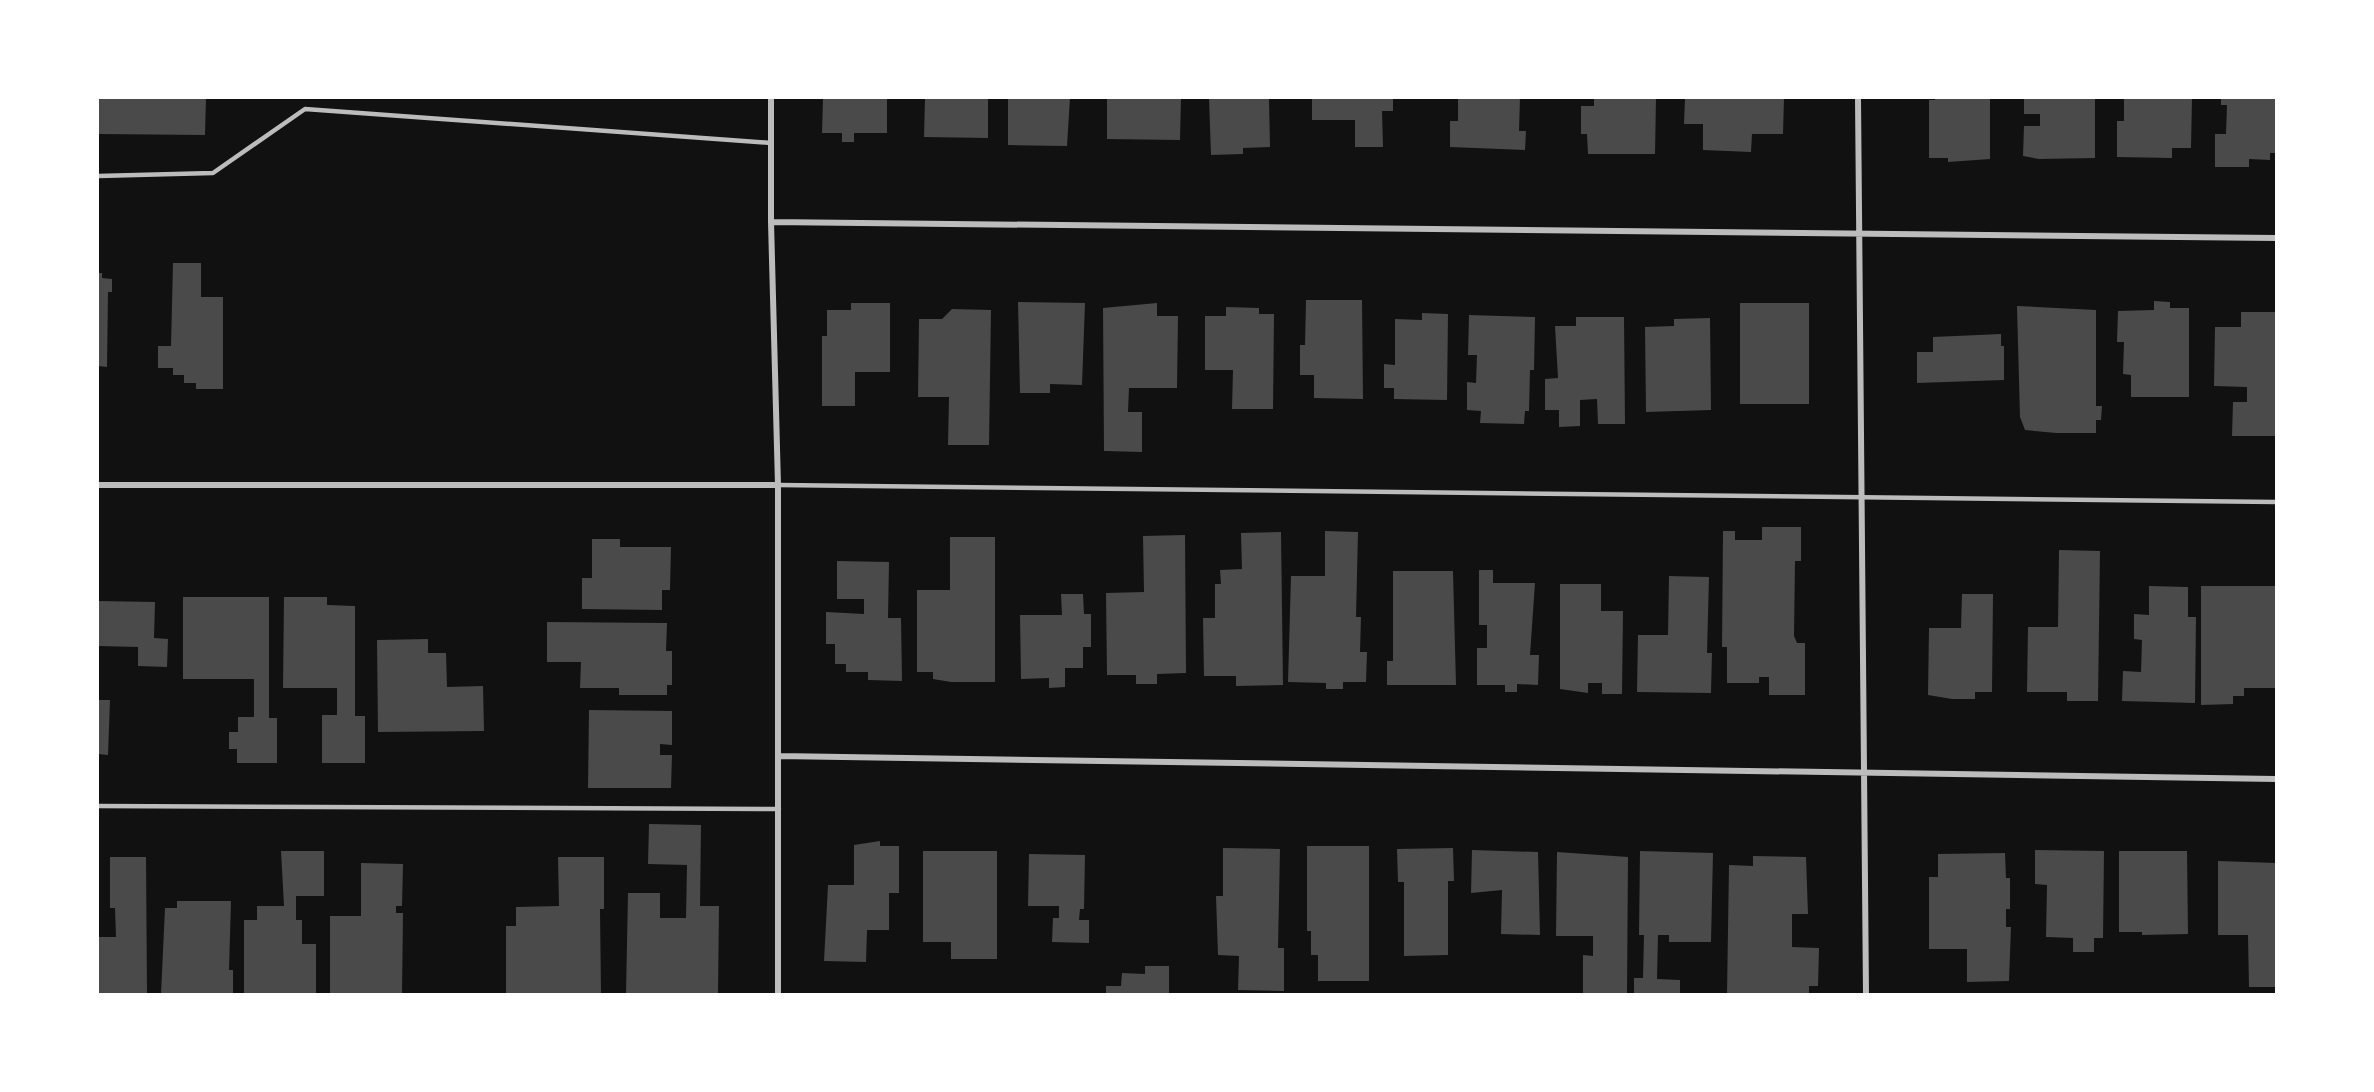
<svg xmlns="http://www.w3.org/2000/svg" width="2374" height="1092" font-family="'PT Sans Narrow',sans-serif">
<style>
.building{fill:#4a4a4a}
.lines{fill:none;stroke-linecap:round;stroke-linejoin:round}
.service{stroke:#bcbcbc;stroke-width:4.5}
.minor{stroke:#bcbcbc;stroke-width:6}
</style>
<rect width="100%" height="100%" fill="#111"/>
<path class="building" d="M98,98h108l-1,37 -107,-1z
M823,98h64v35h-33v9h-12v-9h-20z
M925,98h63v40l-64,-1z
M1008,98h62l-3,48 -59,-1z
M1107,98h74l-1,42 -73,-1z
M1209,98h60l1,49 -27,1v6l-32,1z
M1312,98h81v13h-11l1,36h-28v-27h-43z
M1458,98h62l-1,33h7l-1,19 -75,-3v-26h8z
M1594,98h62l-1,56h-67l-1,-20h-6v-28h13z
M1685,98h99l-1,36h-31l-1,18 -48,-2v-26h-19z
M1935,98h55v61l-42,3v-4h-19v-58h6z
M2024,98h71v60l-56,1 -16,-3 1,-30h16v-12h-16z
M2124,98h68l-1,50h-19v10l-55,-1v-36h7z
M2221,98h55l-1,55h-5v7l-21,-1v8h-34v-33h11l1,-29h-6z
M173,263h28v34h22v92h-27v-6h-12v-8h-11v-7h-15v-22h13z
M98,273h4v5l10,1v13h-4l-1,75 -9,-1z
M1306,300h56l1,99 -49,-1v-23h-14v-30h5z
M2154,301l16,1v6h19v89h-58v-22l-8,-1 1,-32h-7l1,-31 36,-1z
M1018,302l67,1 -3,82 -32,-1v9h-30z
M851,303h39v69h-35v34h-33v-70h5v-26h24z
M1157,303v13h21l-1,72h-48l-1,24h14v40l-38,-1 -1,-143z
M1740,303h69v101h-69z
M2017,306l79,4v96h6l-1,14h-5v13h-40l-31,-3 -5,-13z
M1226,307l33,1v6h15l-1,95h-41l1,-39h-28v-54h21z
M952,309l39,1 -2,135h-41l1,-48h-31l1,-78h23z
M2241,312h35v124h-44l1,-34h14v-15l-33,-1 1,-59h26z
M1422,313l26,1 -1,86 -53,-1v-11h-10v-24l11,1v-46l27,1z
M1469,315l66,2 -1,53h-4l-1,41h-4l-1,13 -44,-1 1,-12 -14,-1v-28l9,1 1,-28h-9z
M1576,317h48l1,107h-27l-1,-25 -17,1v26l-21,1v-17h-14v-31l13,-1 -3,-52h21z
M1710,318l1,92 -65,2 -1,-85 29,-1v-7z
M2001,334v12h3v34l-87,3v-31h16v-15z
M1762,527h39v34h-6l-1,75 3,7h8v52h-36v-18h-10v6h-32v-36h-5l1,-116h12v9h27z
M1325,531l33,1 -2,85h5l-1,35h7l-1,30h-23v7h-17v-6l-38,-1 3,-106h34z
M1281,532l2,153 -47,1v-10h-32l-1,-58h12v-34h6l-1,-14 22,-1 -1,-36z
M1185,535l1,138 -29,1v10h-21v-9h-29l-1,-82 38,-1 -1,-56z
M950,537h45v145h-44l-18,-3v-7h-16v-82h33z
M592,539h28v8h51l-1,43h-8v20l-80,-1v-31h10z
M2059,550l41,1 -2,150h-31v-9h-40l1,-65h30z
M837,561l52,1 -1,56h13l1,63 -34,-1v-8h-22v-8h-11v-20h-9v-32l38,2v-15h-27z
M1479,570h14v13h42l-5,72h9l-1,30 -21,-1v8h-12v-7h-28v-37h10v-23h-8z
M1393,571h60l3,114h-69v-24h6z
M1669,576l40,1 -2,76h5l-1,40 -74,-1 1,-57h30z
M1560,584h41v27h22l-1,83h-20v-11h-14v10l-28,-4z
M2149,586l39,1v30h8l-1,86 -73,-2 1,-30 18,1 1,-32 -8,-1v-25l15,1z
M2201,586h75v102h-32v8h-11v8l-32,1z
M1061,594h22l1,20h7v33h-8v21h-18v19l-16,1v-10l-28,1 -1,-64h42z
M1962,594h31l-1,98h-17v7h-23l-24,-4 1,-67h32z
M183,597h86v121h8v45h-40v-14h-8v-17h9v-15h16v-38h-71z
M284,597h43v8l28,1v110h10v47h-43v-48h15v-27h-54z
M98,601l57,1 -1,36 14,1 -1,28 -29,-1v-19l-40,-1z
M547,622l120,1 -1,28h6v34h-5v10h-48v-7h-39l1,-26h-34z
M428,639v14h18l1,34 36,-1 1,45 -106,1 -1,-92z
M98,700h12l-2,55 -10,-1z
M589,710l83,1v34l-12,-1v11h12l-1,33h-83z
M649,824l52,1 -1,81h19l-1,88h-92l2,-101h32v25h26l1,-53 -39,-1z
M880,841v5h19v47h-10v37h-22l-1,32 -42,-1 4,-76h26v-40z
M1307,846h62v135h-51v-26h-7v-24h-4z
M1223,848l57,1 -2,99h6v43l-46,-1 1,-34 -21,-1 -2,-59h7z
M1453,848l1,33h-6v74l-44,1v-74h-6l-1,-33z
M1472,850l66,2 2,83 -39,-1 1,-44 -31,3z
M2035,850l69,1 -1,87h-9v14h-21v-14l-27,-1 1,-52 -12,-1z
M281,851h43v45h-28v24h6v24h14v50h-72v-74h13v-14h27z
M923,851h74v108h-46v-17h-28z
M1640,851l73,2 -2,89h-42v-7h-11l-1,44 23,1v14h-46v-16h9l1,-43h-5z
M2119,851h68l1,83 -46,1v-3h-23z
M1557,852l71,5 -1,137h-44v-39l10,1v-20h-37z
M2005,853l1,25h4v31h-4v18h5l-2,54 -42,1v-33h-38v-72h9v-23z
M1029,854l56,1 -1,54h-4l-1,11h10v23l-37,-1 1,-24h6v-12h-31z
M1753,856l53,1 2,57h-16v33l27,1 -1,38h-9v8h-82l2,-129 24,1z
M110,857h36l1,137h-49v-57h18l-1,-29h-5z
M558,857h46v52h-4l1,85h-95v-68h10v-19l43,-1z
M2218,861l58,2v124h-27l-1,-52h-30z
M361,863l42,1 -1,42h-6v7h7l-1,81h-72v-78h31z
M177,901h54l-2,69h4v24h-72l4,-86h12z
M1145,966h24v28h-63v-8h15l1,-13 23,1z"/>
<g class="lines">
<path class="service" d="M98,176l115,-3 92,-64 466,34
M778,485l1498,17
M98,806l681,3"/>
<path class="minor" d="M771,98v124l7,263v509
M1858,98l8,896
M771,222l1505,16
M98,485h680
M779,756l1497,23"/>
</g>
<rect width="2374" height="1092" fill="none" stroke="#ffffff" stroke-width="198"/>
</svg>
